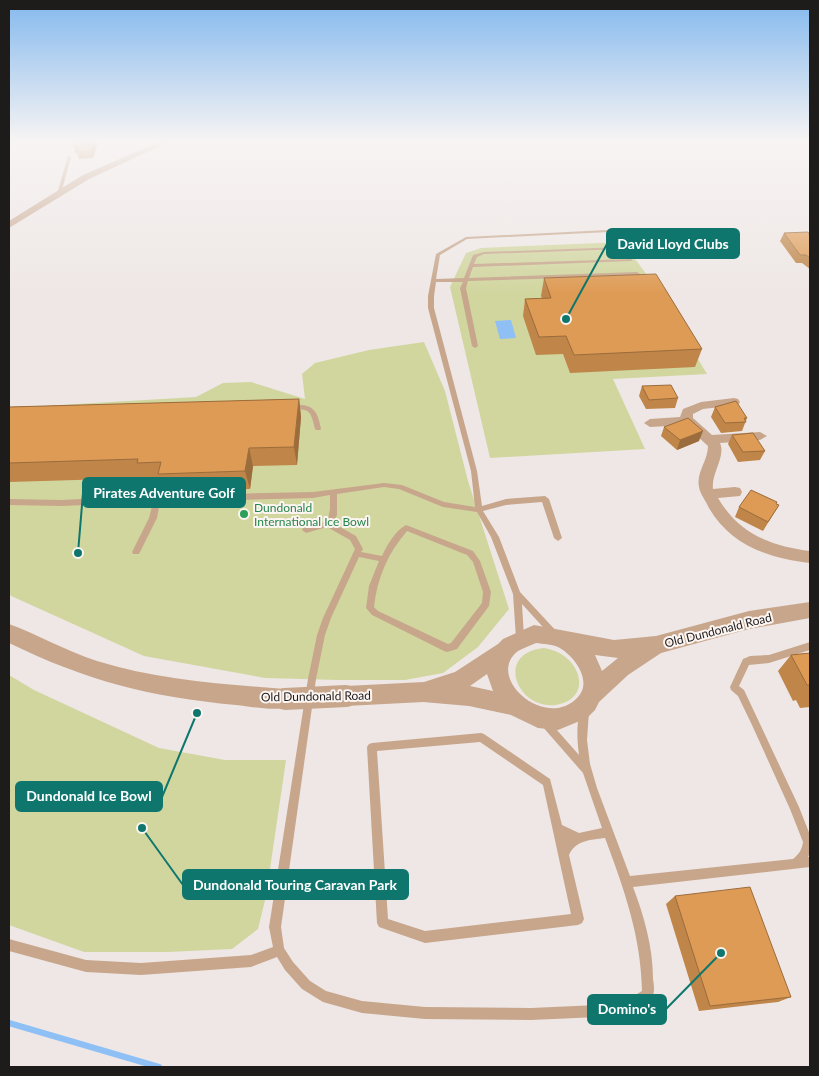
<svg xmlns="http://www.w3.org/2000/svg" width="819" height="1076" font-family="Lato,sans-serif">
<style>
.green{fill:#d1d69f}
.water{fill:#8ec0f6}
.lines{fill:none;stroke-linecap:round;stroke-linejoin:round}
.stream{stroke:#8ec0f6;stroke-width:6}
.service{fill:#c7a68c;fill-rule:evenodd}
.minor{fill:#c7a68c;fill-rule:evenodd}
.tertiary{fill:#c7a68c;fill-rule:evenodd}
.tertiary-bridge{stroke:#c7a68c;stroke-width:22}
.wall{fill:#bf8549}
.shaded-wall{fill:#9b6c3c}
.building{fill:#de9b55;stroke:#9b6c3c}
.leisure-dot{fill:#2e9e5b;stroke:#fcf5f2;stroke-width:2}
.labels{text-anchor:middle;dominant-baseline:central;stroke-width:4;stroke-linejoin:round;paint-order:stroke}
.leisure-label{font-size:12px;fill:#27864d;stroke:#fcf5f2;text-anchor:start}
.street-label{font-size:12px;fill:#1e1c1b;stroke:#fcf5f2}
.leader{fill:none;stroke:#0f766e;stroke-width:2}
.callout-dot{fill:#0f766e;stroke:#fcf5f2;stroke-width:2}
.callout{fill:#0f766e;stroke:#0f766e;stroke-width:2}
.callout-label{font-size:14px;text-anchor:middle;font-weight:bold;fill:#fff}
</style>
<rect width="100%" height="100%" fill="#eee7e5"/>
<path class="green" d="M623,242l26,36 58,96 -94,5 32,70 -155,9 -40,-171 16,-34 15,-5z
M424,342l21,49 23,90 41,128 -31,38 -35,26 -38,7h-67l-73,-2 -121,-22 -135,-61v-187l187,-11 27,-14 28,-1 54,17 -3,-25 13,-11 54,-13z
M544,648c38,6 50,51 12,57 -39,5 -62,-52 -12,-57z
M9,675l25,15 125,58 66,12h61l-20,136 -8,33 -26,20 -64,3h-84l-75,-27z"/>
<path class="water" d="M511,320l5,18 -16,1 -5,-18z"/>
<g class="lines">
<path class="stream" d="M9,1023l150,44"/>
<path class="service" d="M68,156l3,1 -10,37 -2,1 -2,-1z
M647,228l2,1v1l-182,9 -27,16 -4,24 28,-1 9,-23 11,-3 138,-5 2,1v1l-140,5 -7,3 -3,7 157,-5 2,1 -2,1 -158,6 -4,11 168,-6 3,2 -3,2 -169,5 -2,7 12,58 -3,2 -3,-2 -12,-58 3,-6h-27l-2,14v12l43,163 5,35 24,-7 39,-3 4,3 13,39 -4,3 -4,-3 -12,-36 -36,3 -23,6 16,26 21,55 39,42 -1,3 -3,1 -3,-1 -30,-33 2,34 -1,3 -3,1 -3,-1 -1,-3 -3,-44 -22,-57 -14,-25 -34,-5 -44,-18 -15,-2 -47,7v21l-4,8 23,13 7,13 -2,3 21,4c5,-11 13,-25 24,-31l67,26 7,10 11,31 -2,14 -32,43 -10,3 -3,-1 -72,-36 -6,-7 3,-22 10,-25 -20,-4 -28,61 -6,17 -9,44 -35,248 3,21 9,14 17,19 16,10 36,10 63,6 106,1 89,-4 22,-13c-1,-55 -18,-102 -37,-153 -15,2 -29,2 -36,17l15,64 -2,4 -4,2 -153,18 -46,-16 -2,-4 -10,-176 2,-3 3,-1 109,-10 3,1 66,45 12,46 17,8 23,-5 -19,-55 -41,-47 -2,-3 2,-3 3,-1 3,1 31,35c-2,-15 -3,-33 2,-47l3,-1 3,1 2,3 -2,29 3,24 7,24 33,88 163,-17c6,-5 9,-9 10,-17l-13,-33 -38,-84 -14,-29 -7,-6 -1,-3 13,-28 7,-3 19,-1 41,-13v8l-41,13 -20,2 -10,21 5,4 55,117 11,28v18l-2,4h2v10l-177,20c11,29 20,60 20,92 1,6 2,13 -1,19l-31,18 -90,4 -106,-1 -63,-6 -39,-11 -21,-13 -17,-19 -8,-13 -26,10 -110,8 -55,-3 -77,-21v-12l77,21 55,3 110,-8 22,-8 -4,-20 39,-248 9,-44 6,-17 32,-69 -5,-9 -23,-13 -21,6 -4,-3 1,-2 17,-4 8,-5 2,-10v-14l-17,3 -153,4 -3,16 -18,36h-6l-1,-2 17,-34 4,-16 -91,4 -53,-1v-6l53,1 75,-4 176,-4 71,-9 18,2 42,17 31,5 -4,-36 -43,-163v-12l8,-42 30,-17zM407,531l60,24 6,7 10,30 -1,11 -31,40 -3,1 -70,-33 -4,-4c3,-29 14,-54 33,-76zM480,742l63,43 28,129 -146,17 -37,-12 -11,-168z
M290,405c22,-1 27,3 31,24l-1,1h-4l-1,-1c-5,-23 -7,-18 -27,-21v-2z"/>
<path class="minor" d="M159,142h10l-80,37 -80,49v-7l74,-46z
M734,398l4,1 2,3 -2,3 -35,4 -10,5v4l19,17 48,-3 7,4 -7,4 -40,3c6,14 -9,30 -7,46l22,-2 5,1 2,4 -2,4 -22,2c21,36 53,48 92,53v12c-40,-4 -80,-18 -101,-55 -3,-7 -9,-14 -10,-21 -3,-15 9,-26 9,-41l-23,-21 -35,2 -6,-4 6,-4 30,-2 3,-8 18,-7z"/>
<path class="tertiary" d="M810,602v16l-61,11 -88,24 -33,22 -29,27 -4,8 -8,8 -29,12 -20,-2 -27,-13 -42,-9 -46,-4 -77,4 -8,-3 -3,-7 3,-7 8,-3 78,-4 31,-10 43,-28 5,-5 31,-14 80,15 42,-4 93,-25zM536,643c7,1 15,1 22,4 16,8 35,34 20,50 -32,35 -94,-20 -60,-46 5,-3 12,-5 18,-8zM595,655l23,3 -16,13zM487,674l6,17 -23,-5z
M9,624c30,11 57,27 88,37 61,19 125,23 188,28l8,3 3,7 -3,7c-17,6 -39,1 -57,-1 -86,-8 -149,-24 -227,-62z"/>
<path class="tertiary-bridge" d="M285,699l61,-3"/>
</g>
<path class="wall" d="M73,142h24v3l-4,13 -14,1 -2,-6h-2z
M784,233l26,3v33l-8,-6h-6l-16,-22z
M544,278l158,71 -7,18 -125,6 -7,-19 -27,1 -13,-39 2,-17 17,-1 -1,-2z
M642,386l36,12 -3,10 -29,1 -7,-13z
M299,399l2,18 -4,48 -44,1 -3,23 -85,3 -4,-11h-17l-1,-3 -134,4v-75z
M715,407l32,11 -5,13 -21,2 -10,-16z
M664,427l35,14 -22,9 -16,-14z
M732,435l33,16 -5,9 -22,2 -10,-18z
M779,505l-16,26 -28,-14 4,-10z
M810,653v54l-10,1 -4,-8 -3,1 -15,-30 13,-16z
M675,896l116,101 -13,5 -79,9 -33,-107z"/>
<path class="shaded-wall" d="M94,142h3v3l-4,13 -2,-7z
M299,399l2,18 -4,48 -3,-18z
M703,431l-4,10 -22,9 3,-10z
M249,448l4,18 -3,23 -5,-18z"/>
<path class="building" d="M73,142h21l-3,9 -14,1 2,-5 -6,-1z
M808,232l2,4v22l-4,-3h-6l-16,-22z
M656,274l46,75 -128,6 -8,-19 -27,1 -14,-38 26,-1 -7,-20z
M671,385l7,13 -29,2 -7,-14z
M299,399l-5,48 -45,1 -4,23 -87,3 3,-12 -24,1 1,-4 -129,4v-56z
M736,401l11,17h-3l2,4 -21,1 -10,-16z
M688,418l15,13 -23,9 -16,-13z
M753,433l12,18 -22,1 -11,-17z
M751,490l26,12 -1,2 3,1 -11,17 -29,-15z
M810,653v32h-3l-16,-30z
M750,887l41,110 -81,9 -35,-110z"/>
<linearGradient id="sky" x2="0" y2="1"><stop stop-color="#84b9ee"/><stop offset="0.48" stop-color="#f7f4f3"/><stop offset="1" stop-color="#f7f4f3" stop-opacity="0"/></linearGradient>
<rect width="819" height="293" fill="url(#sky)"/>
<circle class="leisure-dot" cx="244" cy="514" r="5"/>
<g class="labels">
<g class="leisure-label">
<text x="254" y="507">Dundonald<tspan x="254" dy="14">International Ice Bowl</tspan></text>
</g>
<g class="street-label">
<text transform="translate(718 630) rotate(-14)">Old Dundonald Road</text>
<text transform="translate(316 696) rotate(-1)">Old Dundonald Road</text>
</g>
</g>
<path class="leader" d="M566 319L607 244M78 553L83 493M197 713L162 797M142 828L183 885M721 953L666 1009"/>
<g class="callout-dot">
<circle cx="566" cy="319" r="5"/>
<circle cx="78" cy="553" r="5"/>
<circle cx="197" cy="713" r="5"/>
<circle cx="142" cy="828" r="5"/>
<circle cx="721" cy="953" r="5"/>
</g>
<g class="callout">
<rect x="607" y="229" width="132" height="29" rx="5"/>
<rect x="83" y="478" width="162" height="29" rx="5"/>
<rect x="16" y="782" width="146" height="29" rx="5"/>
<rect x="183" y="870" width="225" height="29" rx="5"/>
<rect x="588" y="995" width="78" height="29" rx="5"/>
</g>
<g class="callout-label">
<text x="673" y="249">David Lloyd Clubs</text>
<text x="164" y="498">Pirates Adventure Golf</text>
<text x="89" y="801">Dundonald Ice Bowl</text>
<text x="295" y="890">Dundonald Touring Caravan Park</text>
<text x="627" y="1014">Domino's</text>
</g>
<rect width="819" height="1076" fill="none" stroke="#1e1c1b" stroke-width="20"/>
</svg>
